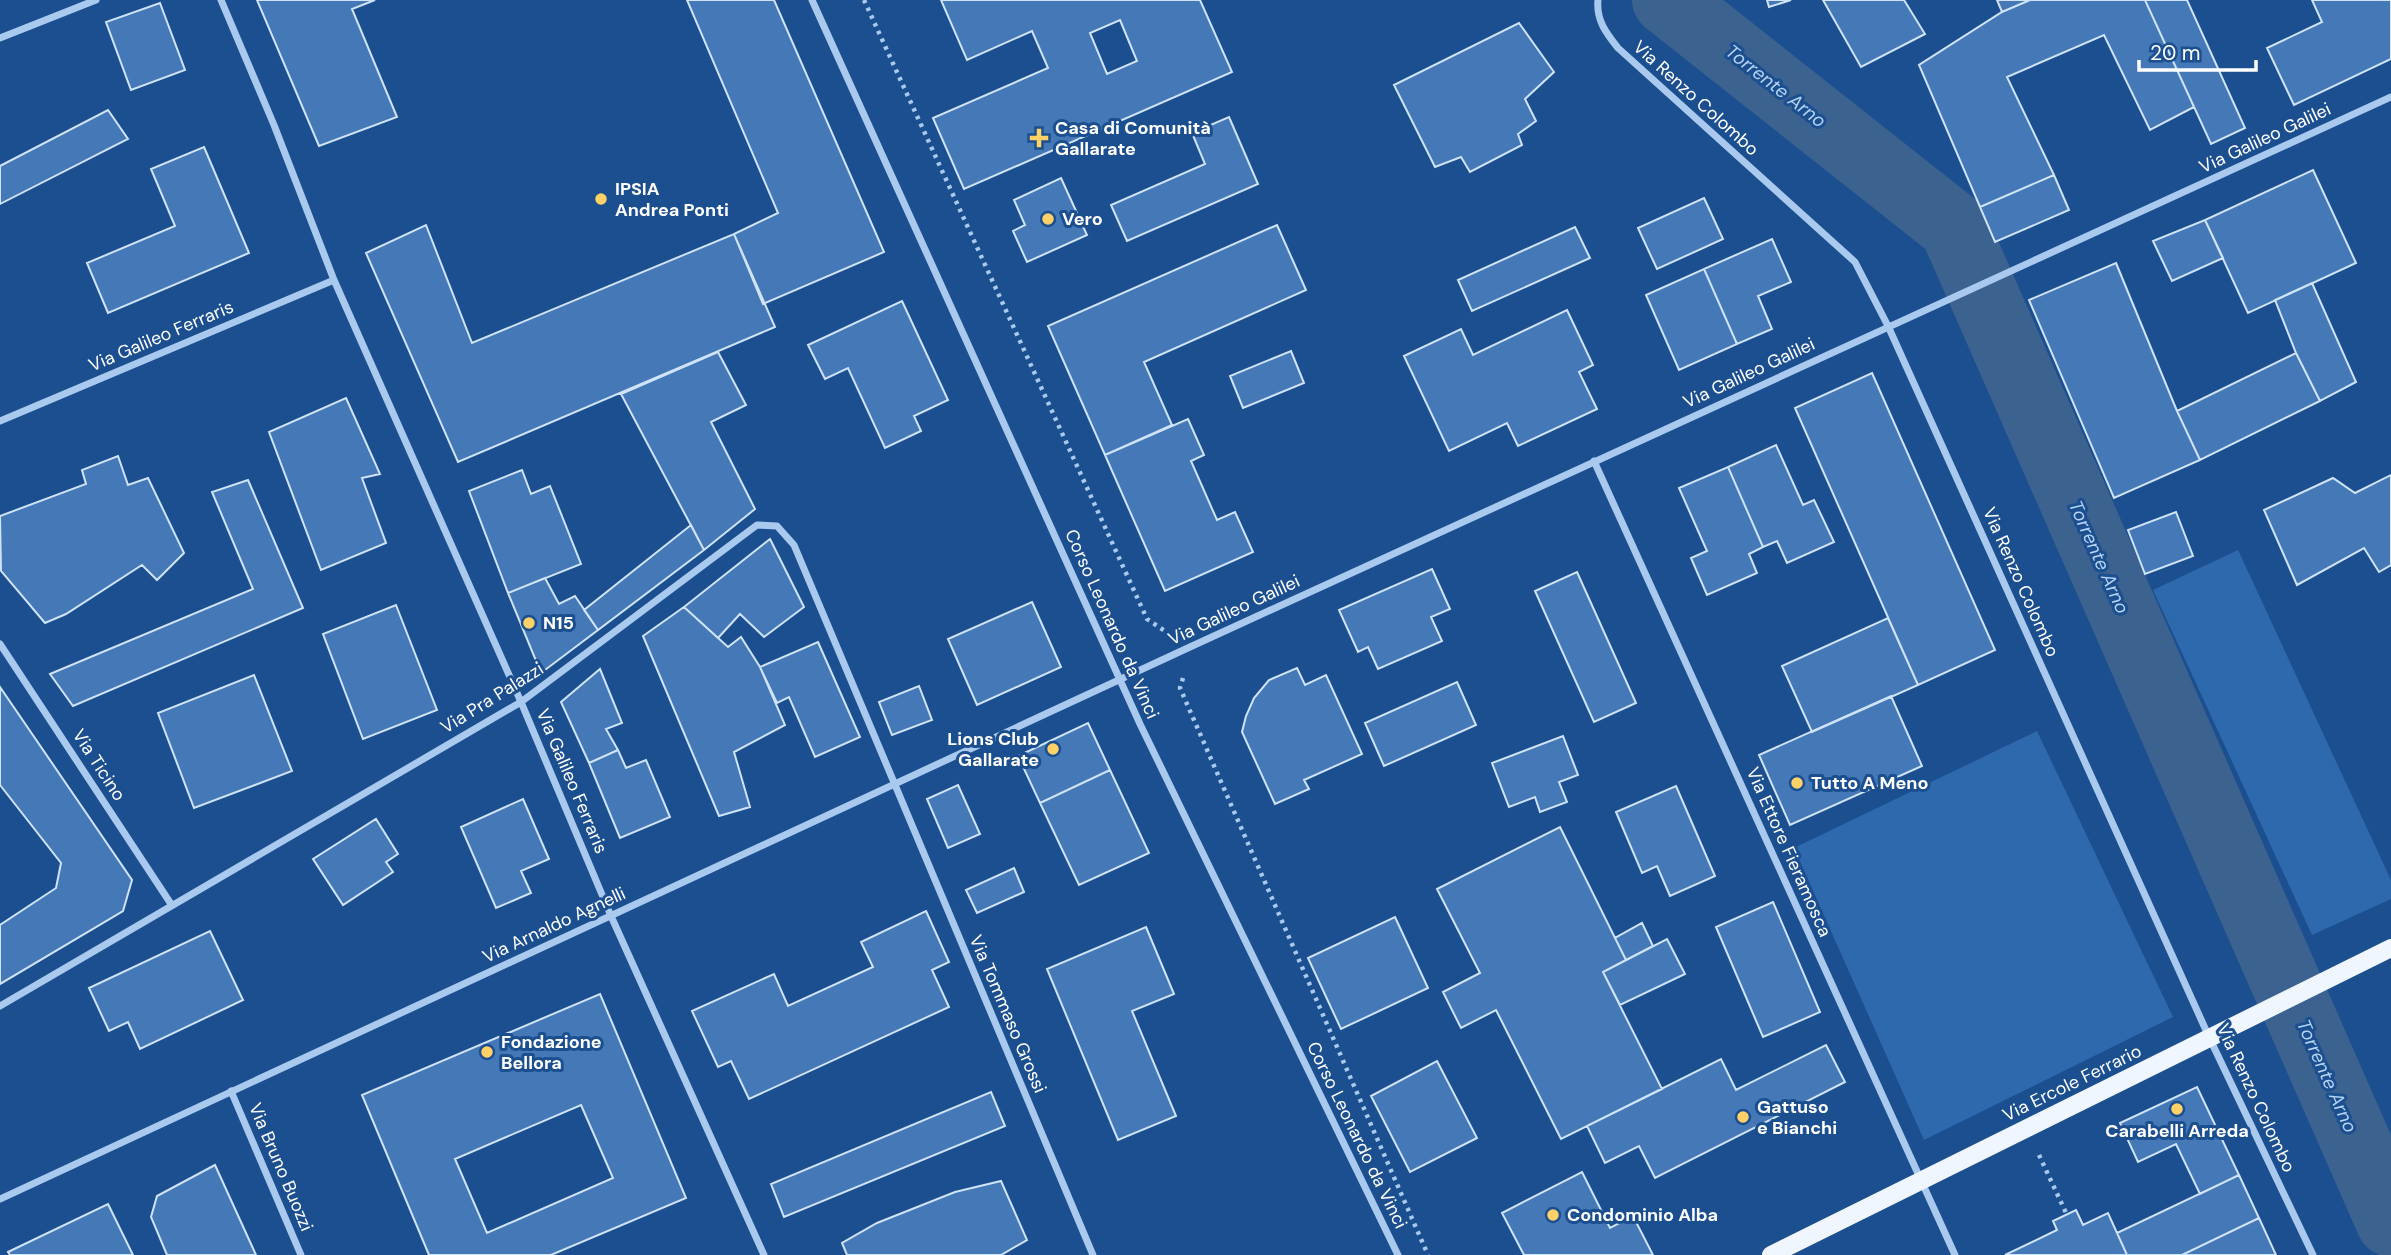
<svg xmlns="http://www.w3.org/2000/svg" width="2391" height="1255" font-family="'DM Sans',sans-serif">
<style>
.green{fill:#2e69ad}
.lines{fill:none;stroke-linecap:round;stroke-linejoin:round}
.river{stroke:#3c6290;stroke-width:70}
.building{fill:#4478b7;stroke:#cfe3fa;stroke-width:2;fill-rule:evenodd}
.path{stroke:#a9c9ee;stroke-width:4.5;stroke-dasharray:3.5 5;stroke-linecap:butt}
.street{stroke:#a9c9ee;stroke-width:7}
.primary{stroke:#f0f6ff;stroke-width:18}
.poi-dot{fill:#ffd166;stroke:#1b4f8f;stroke-width:2.5}
.labels{text-anchor:middle;dominant-baseline:central;stroke-width:6;stroke-linejoin:round;paint-order:stroke}
.street-label{font-size:18px;fill:#fff;stroke:#1b4f8f}
.poi-label{font-size:18px;font-weight:bold;fill:#fff;stroke:#1b4f8f;text-anchor:start}
.water-label{font-size:19px;font-style:italic;fill:#b5d3f5;stroke:#1b4f8f}
</style>
<rect width="100%" height="100%" fill="#1b4f8f"/>
<path class="green" d="M2238,550l153,330v19l-79,36 -159,-345z
M2037,731l136,286 -249,123 -130,-292z"/>
<g class="lines">
<path class="river" d="M1667,0l287,227 437,995"/>
</g>
<path class="building" d="M257,0h118l-23,9 45,108 -78,29z
M687,0h87l110,252 -121,52 -29,-70 44,-21z
M941,0h259l32,72 -268,117 -31,-71 115,-50 -16,-37 -65,29zM1120,20l17,41 -30,13 -17,-41z
M1767,0h24l-22,7z
M1823,0h81l21,34 -64,33z
M1997,0h33l-28,12z
M2030,0h115l49,107 -44,23 -46,-95 -97,42 47,98 -74,32 -61,-142 83,-53z
M2145,0h42l58,128 -34,16z
M2312,0h79v59l-97,46 -27,-57 55,-26z
M160,3l25,67 -54,20 -25,-68z
M1519,23l35,49 -29,27 11,22 -18,13 4,11 -52,27 -9,-15 -26,10 -41,-82z
M108,110l20,29 -128,65v-38z
M1229,117l29,67 -131,57 -16,-36 94,-41 -13,-31z
M204,147l45,106 -141,60 -21,-50 88,-37 -24,-57z
M2313,170l43,93 -108,50 -43,-93z
M2054,175l15,35 -74,32 -15,-35z
M1061,178l26,57 -60,27 -14,-31 12,-6 -11,-25z
M1704,198l19,41 -66,30 -19,-41z
M2205,220l18,38 -51,23 -19,-40z
M426,225l46,118 262,-109 41,93 -317,135 -92,-209z
M1277,225l29,65 -162,72 28,63 -67,30 -57,-129z
M1575,227l15,31 -118,53 -14,-31z
M1772,239l19,43 -33,14 14,33 -35,15 -33,-75z
M2116,263l61,148 23,49 -86,38 -85,-198z
M1704,269l33,75 -58,26 -33,-75z
M2312,283l44,99 -36,19 -24,-48 -21,-53z
M902,301l46,99 -34,16 7,15 -36,17 -37,-80 -23,11 -17,-34z
M1567,310l26,55 -14,7 18,37 -79,37 -11,-23 -58,28 -45,-95 57,-27 12,26z
M1291,351l13,32 -61,25 -13,-32z
M718,352l28,53 -35,17 44,87 -51,41 -83,-156z
M2296,353l24,48 -120,59 -23,-49z
M1872,373l123,277 -77,35 -123,-277z
M346,398l34,76 -18,4 24,65 -65,27 -52,-138z
M1188,419l16,36 -13,6 26,59 18,-8 18,40 -88,39 -60,-136z
M1776,445l27,60 11,-5 20,42 -47,21 -10,-22 -14,6 -35,-80z
M118,456l10,29 20,-7 36,75 -27,27 -15,-15 -76,49 -21,9 -44,-52 -1,-55 86,-32 -4,-14z
M1728,467l35,80 -14,7 8,19 -50,22 -16,-37 16,-7 -28,-63z
M522,470l9,24 19,-8 31,78 -73,29 -39,-102z
M2391,475v90l-12,7 -15,-24 -67,37 -33,-75 69,-32 22,15z
M248,480l55,128 -230,98 -23,-32 203,-85 -41,-97z
M2176,512l17,44 -48,18 -17,-44z
M691,525l13,25 -106,80 -14,-20z
M770,539l34,68 -40,30 -24,-23 -22,24 -34,-31z
M1432,569l18,40 -19,8 11,24 -64,28 -10,-22 -10,5 -19,-42z
M1577,572l59,131 -42,19 -59,-131z
M545,578l14,26 16,-8 23,34 -57,43 -33,-80z
M1032,602l29,65 -84,38 -29,-66z
M396,605l41,105 -74,29 -40,-105z
M684,607l44,40 13,-10 19,30 25,58 -51,27 16,55 -31,9 -76,-180z
M1888,618l30,67 -106,47 -30,-66z
M818,642l42,95 -45,20 -26,-60 -12,6 -17,-36z
M1297,668l8,17 21,-10 36,79 -58,26 5,9 -34,15 -33,-72 4,-16 8,-18 15,-18z
M600,669l22,54 -16,6 12,21 -29,13 -28,-61z
M254,675l38,96 -98,37 -36,-95z
M1457,682l19,43 -92,41 -19,-43z
M919,686l13,34 -40,15 -13,-33z
M0,687l132,193 -9,31 -123,73v-59l56,-37 5,-25 -61,-78z
M1891,696l31,70 -132,59 -31,-70z
M1088,723l22,47 -70,33 -22,-47z
M1563,736l15,39 -19,7 8,20 -27,10 -5,-15 -26,10 -17,-44z
M618,750l8,18 20,-8 24,57 -50,21 -31,-75z
M1110,770l39,83 -70,32 -39,-82z
M958,785l22,49 -32,14 -21,-49z
M1676,786l39,90 -45,20 -13,-30 -15,7 -26,-61z
M523,799l26,60 -28,12 10,22 -35,15 -35,-81z
M376,819l22,35 -12,8 7,10 -50,33 -30,-46z
M1560,827l66,133 -23,12 59,117 -101,50 -65,-129 -35,18 -18,-36 37,-19 -43,-84z
M1014,868l10,24 -47,21 -11,-23z
M1773,902l47,110 -57,25 -47,-110z
M926,911l23,51 -17,8 17,37 -200,92 -18,-38 -13,6 -26,-56 82,-37 14,32 85,-39 -12,-25z
M1395,917l33,71 -87,41 -33,-71z
M1642,923l11,23 -27,14 -11,-22z
M1146,927l28,67 -42,17 44,105 -58,24 -71,-171z
M210,931l33,69 -103,49 -12,-27 -19,9 -20,-43z
M1667,939l18,35 -65,31 -17,-33z
M600,994l86,204 -135,57h-122l-67,-160zM581,1105l32,73 -126,55 -32,-74z
M1826,1045l19,37 -190,96 -16,-32 -34,17 -18,-37 134,-67 15,31z
M1437,1061l40,77 -67,34 -39,-76z
M2197,1087l42,88 -39,19 -24,-50 -38,18 -18,-39z
M991,1092l14,34 -221,91 -13,-33z
M215,1165l41,90h-89l-16,-38 6,-21z
M1582,1172l28,56 23,-12 20,39h-129l-22,-42z
M2239,1175l20,43 -77,37h-55l-10,-22z
M1001,1181l26,59 -26,15h-154l-5,-12 35,-20 78,-31z
M108,1204l25,51h-123l-2,-3z
M2076,1210l7,15 25,-12 19,42h-122l52,-25 -4,-9z
M2259,1218l17,37h-94z"/>
<g class="lines">
<path class="path" d="M864,0l283,619 21,14
M1183,678l-3,10 248,567
M2039,1155l28,60"/>
<path class="street" d="M221,0l53,125 60,155 187,422 90,214 153,339
M812,0l328,724 258,531
M1598,0c-2,20 8,33 20,48l237,214 33,64 321,711 104,218
M0,38l96,-38
M0,421l334,-141
M1594,461l361,794
M0,644l171,260
M0,1006l521,-304 236,-177 20,1 17,19 299,710
M231,1091l70,164
M0,1199l1190,-552 1201,-550"/>
<path class="primary" d="M1771,1255l620,-307"/>
</g>
<g class="poi-dot">
<path d="M1035.5 127.5h7v7h7v7h-7v7h-7v-7h-7v-7h7z"/>
<circle cx="601" cy="199" r="7"/>
<circle cx="1048" cy="219" r="7"/>
<circle cx="529" cy="623" r="7"/>
<circle cx="1053" cy="749" r="7"/>
<circle cx="1797" cy="783" r="7"/>
<circle cx="487" cy="1052" r="7"/>
<circle cx="2177" cy="1109" r="7"/>
<circle cx="1743" cy="1117" r="7"/>
<circle cx="1553" cy="1215" r="7"/>
</g>
<g class="labels">
<g class="street-label">
<text transform="translate(1696 98) rotate(42)">Via Renzo Colombo</text>
<text transform="translate(2265 138) rotate(-25)">Via Galileo Galilei</text>
<text transform="translate(161 336) rotate(-23)">Via Galileo Ferraris</text>
<text transform="translate(1749 373) rotate(-25)">Via Galileo Galilei</text>
<text transform="translate(2021 582) rotate(66)">Via Renzo Colombo</text>
<text transform="translate(1234 610) rotate(-25)">Via Galileo Galilei</text>
<text transform="translate(1112 624) rotate(66)">Corso Leonardo da Vinci</text>
<text transform="translate(492 698) rotate(-32)">Via Pra Palazzi</text>
<text transform="translate(99 765) rotate(57)">Via Ticino</text>
<text transform="translate(572 781) rotate(67)">Via Galileo Ferraris</text>
<text transform="translate(1789 852) rotate(66)">Via Ettore Fieramosca</text>
<text transform="translate(554 925) rotate(-25)">Via Arnaldo Agnelli</text>
<text transform="translate(1008 1014) rotate(67)">Via Tommaso Grossi</text>
<text transform="translate(2072 1083) rotate(-26)">Via Ercole Ferrario</text>
<text transform="translate(2256 1098) rotate(65)">Via Renzo Colombo</text>
<text transform="translate(1357 1135) rotate(64)">Corso Leonardo da Vinci</text>
<text transform="translate(281 1167) rotate(67)">Via Bruno Buozzi</text>
</g>
<g class="poi-label">
<text x="1055" y="128">Casa di Comunità<tspan x="1055" dy="21">Gallarate</tspan></text>
<text x="615" y="189">IPSIA<tspan x="615" dy="21">Andrea Ponti</tspan></text>
<text x="1062" y="219">Vero</text>
<text x="543" y="623">N15</text>
<text x="1039" y="739" text-anchor="end">Lions Club<tspan x="1039" dy="21">Gallarate</tspan></text>
<text x="1811" y="783">Tutto A Meno</text>
<text x="501" y="1042">Fondazione<tspan x="501" dy="21">Bellora</tspan></text>
<text x="1757" y="1107">Gattuso<tspan x="1757" dy="21">e Bianchi</tspan></text>
<text x="2177" y="1131" text-anchor="middle">Carabelli Arreda</text>
<text x="1567" y="1215">Condominio Alba</text>
</g>
<g class="water-label">
<text transform="translate(1776 86) rotate(38)">Torrente Arno</text>
<text transform="translate(2099 557) rotate(66)">Torrente Arno</text>
<text transform="translate(2327 1076) rotate(66)">Torrente Arno</text>
</g>
</g>
<path d="M2139 60v10h117v-10" fill="none" stroke="#ffffff" stroke-width="3.5"/>
<text x="2150" y="60" font-size="21" fill="#ffffff" stroke="#1b4f8f" stroke-width="5" paint-order="stroke">20 m</text>
</svg>
